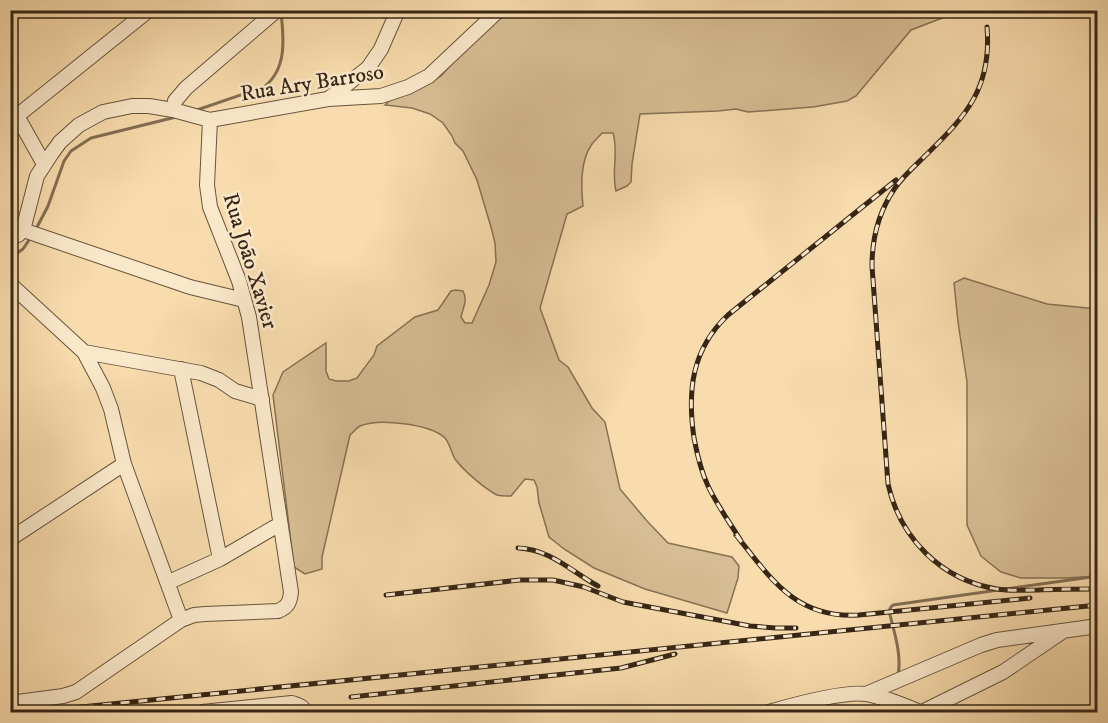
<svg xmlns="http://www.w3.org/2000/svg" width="1108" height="723" font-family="'IM FELL DW Pica',serif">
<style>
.green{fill:#d7bd93;stroke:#877254;stroke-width:1.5}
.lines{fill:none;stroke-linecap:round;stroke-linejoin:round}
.stream{stroke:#836e52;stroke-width:3}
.minor-casing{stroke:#67543c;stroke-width:16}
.minor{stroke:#fae8ca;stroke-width:14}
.rail-casing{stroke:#372616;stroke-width:5}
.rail{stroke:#fae8ca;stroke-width:3;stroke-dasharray:9;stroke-linecap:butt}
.labels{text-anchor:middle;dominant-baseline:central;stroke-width:5;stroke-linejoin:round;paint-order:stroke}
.street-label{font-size:22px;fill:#372616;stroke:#fae8ca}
</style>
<rect width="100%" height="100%" fill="#f8dcad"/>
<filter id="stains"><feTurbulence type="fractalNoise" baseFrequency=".00333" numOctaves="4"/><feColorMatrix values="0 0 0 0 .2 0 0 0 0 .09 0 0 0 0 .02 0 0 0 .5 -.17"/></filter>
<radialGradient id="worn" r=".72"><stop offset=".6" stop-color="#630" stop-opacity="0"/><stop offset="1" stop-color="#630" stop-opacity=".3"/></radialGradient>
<path class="green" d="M504,11h482l-9,3 -27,1 -39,15 -55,66 -9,5 -34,6 -65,5 -12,-3 -18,2 -78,3 -8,50 -1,18 -4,4 -11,5c-5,-20 3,-38 -3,-58h-11c-3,4 -7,7 -10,11 -12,17 -11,42 -9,62l-16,8 -27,94 19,52 9,7 24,41 13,14 15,67 27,32 21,22 64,14 7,9 -1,12 -11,35 -82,-24 -51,-21 -30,-19 -15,-12 -10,-34 -2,-16 -3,-7 -9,-1 -14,17c-4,0 -10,0 -14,-1 -12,-6 -34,-25 -42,-36 -4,-7 -5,-15 -10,-21 -15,-14 -66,-20 -85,-12 -4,2 -6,6 -10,9l-28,122v12l-17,5 -11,-7 -21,-172 10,-23 43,-29v28l3,8 7,2h13l8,-3 17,-23 3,-9 38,-29 23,-7 13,-19 5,-1 7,1c5,9 0,17 -2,26l4,6h7l17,-38 7,-23 -1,-19 -4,-16 -14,-47 -14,-29 -8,-8 -3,-7 -9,-13 -13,-9 -18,-6 -27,-3 15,-14 28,-8 13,-7 26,-30z
M964,278l83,26 50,5v267l-30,2h-46l-20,-6 -20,-16 -14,-31v-143l-9,-60 -4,-39z"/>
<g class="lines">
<path class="stream" d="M194,111l70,-24c23,-18 20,-48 17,-75
M36,229l12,-23 16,-45 7,-10 20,-13 85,-21
M10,258l13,-9 8,-12
M898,675c4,-20 -4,-44 -9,-64l2,-4 2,-2 205,-29"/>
<g class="minor-casing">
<path id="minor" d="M328,99l40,-31 13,-19 17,-39
M173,110l2,-9 11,-13 91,-78
M12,112l5,4 27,48
M17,116l132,-106
M23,230l167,57 54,13
M10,237l8,-2 5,-5 14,-54 15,-23 8,-11 19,-17 24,-13 29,-6h17l24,4 37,10 118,-21 53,-3 27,-9 21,-11 70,-66
M10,284l74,68 19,36 8,21 13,55 57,156
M84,352l117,21 18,7 16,11 27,8
M181,369l39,190
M10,539l114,-75
M169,582l51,-23 60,-35
M866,694l115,-49 16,-5 101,-14
M10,703l53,-7 13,-4 105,-72 13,-5 11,-1 73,-3c10,-4 12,-9 13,-19l-42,-275 -10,-36 -29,-74 -3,-22 3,-65
M202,712l90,-9c6,2 11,3 13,9
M769,712c24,-7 73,-21 97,-18 19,3 37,11 54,18
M922,712l81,-40 59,-40"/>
</g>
<use href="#minor" class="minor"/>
<g class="rail-casing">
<path id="rail" d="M987,27c5,60 -20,88 -60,127 -11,11 -23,21 -32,34 -16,23 -23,50 -23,78l16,218c12,54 53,96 109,105 13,2 27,1 41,1 20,-1 40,-1 60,-1
M736,535c35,44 60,84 123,80l171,-17
M741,541c-11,-18 -24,-36 -33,-55 -7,-15 -11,-32 -14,-48 -7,-48 -2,-89 34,-123l168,-135
M518,548c32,1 54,24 80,38
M386,595l134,-15h33l31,7 39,15 127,24 26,2h20
M351,697l270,-29 54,-14
M31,712l1067,-107"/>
</g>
<use href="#rail" class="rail"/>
</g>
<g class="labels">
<g class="street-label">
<text transform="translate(312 83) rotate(-9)">Rua Ary Barroso</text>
<text transform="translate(250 261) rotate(73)">Rua João Xavier</text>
</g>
</g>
<rect width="1108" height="723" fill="none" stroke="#f8dcad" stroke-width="36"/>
<rect x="12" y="12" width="1084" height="699" fill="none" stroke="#372616" stroke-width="3"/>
<rect x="18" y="18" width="1072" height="687" fill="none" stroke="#372616" stroke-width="1.5"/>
<rect width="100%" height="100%" filter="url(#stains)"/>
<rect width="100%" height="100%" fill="url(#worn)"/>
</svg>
